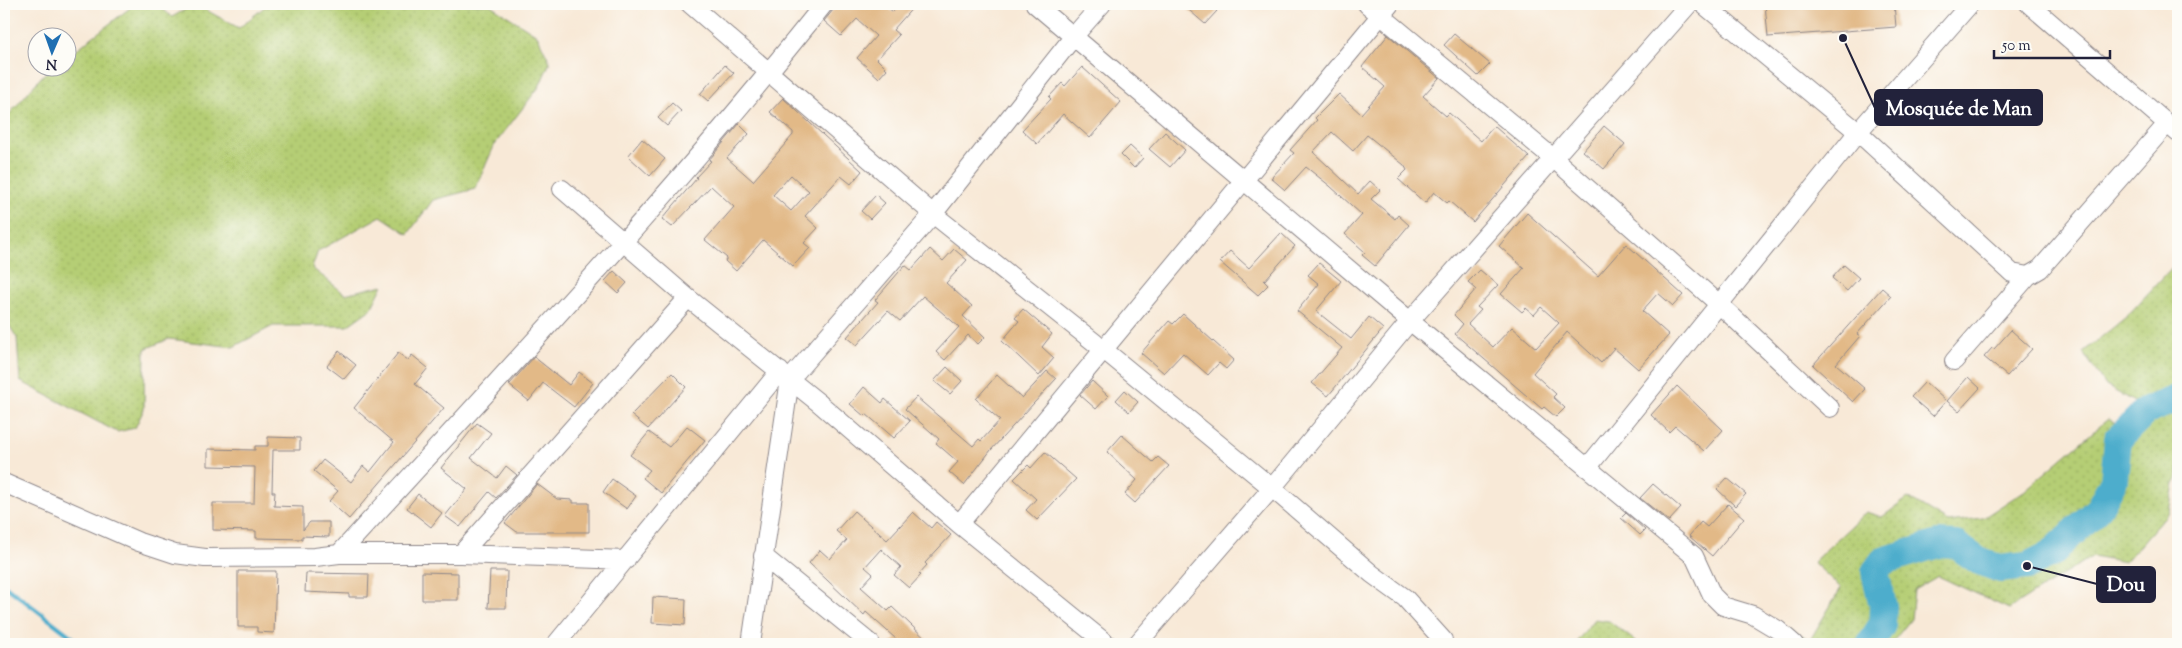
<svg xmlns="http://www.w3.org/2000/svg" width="2182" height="648" font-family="'Sorts Mill Goudy',serif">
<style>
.grass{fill:url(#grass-dots);stroke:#6c7858}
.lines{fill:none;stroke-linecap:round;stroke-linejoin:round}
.stream{stroke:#4eadcc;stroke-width:4.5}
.river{stroke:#4eadcc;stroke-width:28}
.building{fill:#e2b987;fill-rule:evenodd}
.minor-casing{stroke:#8d8689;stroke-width:20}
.minor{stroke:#fff;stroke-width:18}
.leader{fill:none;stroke:#22223b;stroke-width:2}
.callout-dot{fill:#22223b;stroke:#fdfcf7;stroke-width:2}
.callout{fill:#22223b;stroke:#22223b;stroke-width:2}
.callout-label{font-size:20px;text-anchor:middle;font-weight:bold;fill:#fff}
</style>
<defs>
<pattern id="grass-dots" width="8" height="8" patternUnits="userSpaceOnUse" patternTransform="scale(1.25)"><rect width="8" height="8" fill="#b5ce74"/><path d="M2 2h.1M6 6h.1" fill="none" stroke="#9bb165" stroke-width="1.8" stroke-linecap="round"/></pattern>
</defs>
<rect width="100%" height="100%" fill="#fdfcf7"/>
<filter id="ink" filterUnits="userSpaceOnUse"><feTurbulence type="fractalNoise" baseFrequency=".02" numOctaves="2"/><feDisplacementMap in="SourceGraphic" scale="10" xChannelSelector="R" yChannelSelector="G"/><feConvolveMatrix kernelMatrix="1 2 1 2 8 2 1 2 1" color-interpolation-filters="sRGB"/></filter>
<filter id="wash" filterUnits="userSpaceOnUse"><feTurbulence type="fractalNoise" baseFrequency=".0096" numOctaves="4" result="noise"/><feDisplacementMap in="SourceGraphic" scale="20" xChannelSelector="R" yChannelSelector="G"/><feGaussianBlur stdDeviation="1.12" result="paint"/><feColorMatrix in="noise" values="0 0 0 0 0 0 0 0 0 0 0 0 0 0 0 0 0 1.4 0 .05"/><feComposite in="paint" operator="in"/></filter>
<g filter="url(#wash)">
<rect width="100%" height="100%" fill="#f8e9d7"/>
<path class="grass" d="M135,4h22l15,13 23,-13 44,24 29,-24h221l48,31 13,27 -11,25 -44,57 -20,45 -42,11 -25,34 -27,-18 -63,35 -6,17 33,26 38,-9 -12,24 -24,17h-74l-40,21 -64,-8 -24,10 -1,60 -9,19 -18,4 -97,-51 -3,-43 -13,-21v-197l40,-46 9,-6h15v-12z
M2178,261v218l-4,4 -5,29 -44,50 -32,-6 -84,53 -71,-33 -24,14 -3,29 -20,25h-120l17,-17 22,13 31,-52 -28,-26 53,-50 16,5 26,-19 40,24 35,-4 41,-27 84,-72 14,7 14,-23 -30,-17 -23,-34 43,-35z
M1594,619l15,2 30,23h-64z"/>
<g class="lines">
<path class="stream" d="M4,585l77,59"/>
<path class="river" d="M1870,644l12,-19 1,-19 -8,-34 8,-11 55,-17 18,1 23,16 21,8 27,-3 24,-12 48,-46 15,-28 4,-41 28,-28 32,-13"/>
</g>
<g id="blocks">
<path class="building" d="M838,4h46l9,8 7,-8h16l-23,26 6,5 -22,24 10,10 -8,9 -22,-20 19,-22 -19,-17 -16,17 -17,-15z
M1182,4h27l8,7 -12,13z
M1765,4h129l2,23 -128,10z
M1454,34l36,30 -12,12 -34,-31z
M1388,35l51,43 -16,18 23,20 3,-3 32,28 13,-15 35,31 -56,65 -24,-21 -2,2 -13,-11 -9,11 -27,-24 9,-9 -3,-5 -37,-30 -14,16 -21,-19 -19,20 45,42 12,-13 10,9 -9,9 24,20 3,-4 11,10 -34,41 -13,-11 3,-3 -20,-18 17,-19 -32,-29 -24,-19 -21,23 -14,-12 23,-25 -4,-3 27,-30 -2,-2 24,-24 22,20 24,-27 -23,-20z
M725,65l9,8 -26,28 -8,-7z
M1082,67l39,35 -31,36 -27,-24 -26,30 -15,-14 29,-31 -2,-2 13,-14 3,3z
M783,98l79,73 -11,13 -10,-8 -36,40 13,12 -14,15 6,5 -17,18 -30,-26 -27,31 -11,-10 2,-3 -22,-18 29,-33 -23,-21 -39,41 -10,-8 35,-41 -1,-1 15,-16 -2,-1 30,-36 10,10 -22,24 26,23 40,-46v-3l-23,-20zM791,175l18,16 -18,20 -18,-16z
M672,103l9,8 -14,15 -9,-8z
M1604,126l21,18 -21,25 -21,-18z
M1165,132l20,18 -15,17 -21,-18z
M642,139l23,20 -15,17 -22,-20z
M1130,146l13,12 -9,10 -13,-13z
M876,195l9,8 -15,16 -9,-8z
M1527,213l71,63 28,-32 57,51 -10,11 -15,-13 -16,18 27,24 -31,34 -24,-21 -13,15 -34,-31 -34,41 23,21 -3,3 12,11 -9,9 -12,-10 -2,2 -87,-75 8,-10 -9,-9 22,-26 -8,-7 12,-12 18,15 -21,22 4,3 -13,14 25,23 19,-20 24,21 23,-25 -18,-16 -7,8 -8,-7 -4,4 -21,-18 23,-26 -25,-22z
M1281,233l14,13 -31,35 4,4 -10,10 -38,-33 10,-11 19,17z
M930,249l13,12 11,-12 13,11 -21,23 26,23 -9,10 22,21 -7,7 -10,-9 -23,25 -9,-8 23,-25 -36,-31 -23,25 -12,-10 -31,34 -10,-8 31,-35 -3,-2 30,-35 6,5z
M1319,263l22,18 -25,30 35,28 18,-22 14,12 -55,67 -16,-13 30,-35 -45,-37 22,-27 -11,-9z
M1844,265l15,13 -12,13 -15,-13z
M614,271l13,12 -9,10 -13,-12z
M1882,288l9,8 -34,38 3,2 -24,28 29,25 -12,13 -40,-37z
M1023,309l29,25 -10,13 12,11 -15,18 -37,-35 17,-20 -4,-3z
M1183,314l51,46 -8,9 -7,-6 -11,12 -25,-22 -19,20 -23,-20 28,-32 4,3z
M2011,330l21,19 -25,27 -23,-19 8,-9 2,1z
M339,351l17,14 -12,14 -17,-13z
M398,353l10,7 4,-5 16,13 -13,16 29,24 -95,111 -20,-18 9,-10 -24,-20 9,-11 28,22 12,-16 7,6 24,-30 -40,-34z
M534,357l35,28 10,-13 14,11 -19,24 -31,-24 -14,18 -20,-16z
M947,367l15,14 -12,13 -16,-13z
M1047,371l9,8 -65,71 -27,35 -15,-13 9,-10 -22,-19 3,-4 -34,-30 11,-12 57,49 6,-7 2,2 19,-21 -24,-21 21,-24 25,23z
M672,373l14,14 -38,42 -17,-14z
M1968,377l12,11 -21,23 -12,-10z
M1092,381l16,15 -12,13 -16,-14z
M1925,382l21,19 -13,15 -22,-19z
M1677,386l46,44 -19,21 -29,-25 -6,6 -18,-17z
M864,387l18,16 3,-4 25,22 -16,17 -28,-24 -2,2 -14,-12z
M1125,390l13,12 -9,10 -13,-12z
M477,423l14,10 -20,25 26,20 9,-12 11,9 -21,23 -7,-6 -29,35 -15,-11 22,-27 -26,-21z
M687,426l18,14 -44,53 -18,-15 7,-8 -20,-15 19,-23 20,15z
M1122,435l31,27 5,-5 11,9 -34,37 -10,-9 12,-14 -30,-28z
M268,437l32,1v12h-27l-1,42h3l-1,14 29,1v23l7,-8h19v15l-27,-1v3l-46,-1v-7l-43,-1v-27h41l1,-36 -47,-1v-17l47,1v-4h13z
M1045,452l31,27 -39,41 -11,-10 10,-11 -22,-20 14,-14 3,3z
M1727,478l19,16 -11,12 -18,-17z
M612,479l24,17 -9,13 -24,-17z
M537,484l20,15 16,1v3h16v29h-72l-12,-9z
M1653,484l28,24 -12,13 -29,-23z
M418,494l24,19 -11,14 -24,-19z
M1728,504l16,14 -32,38 -23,-20 12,-14 6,5z
M854,511l33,29 26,-28 18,16 5,-6 15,13 -26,28 2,2 -8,9 2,1 -12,13 -15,-13 7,-8 -20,-18 -16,18 8,7 -12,13 27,24 4,-4 39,37h-40l5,-5 -30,-27 -2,3 -55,-52 11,-13 10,9 17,-19 -11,-9z
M1626,513l19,17 -5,5 -19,-17z
M238,571h38l-2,62 -17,-1v-5h-19z
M490,571h17l-1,37h-18z
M422,572l36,1v27h-36z
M306,573l63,1 -1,23h-19v-3l-44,-2z
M653,597l33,2 -1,26 -33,-2z"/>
</g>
</g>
<g filter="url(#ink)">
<use href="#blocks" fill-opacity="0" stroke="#8d8689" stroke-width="1"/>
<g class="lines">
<g class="minor-casing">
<path id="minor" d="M690,4l243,210 171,136 168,138 100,86 33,24 38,42
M1035,4l375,317 284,235 18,39 11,11 30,9 25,15 16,14
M1367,4l186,154 166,146 111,104
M1703,4l155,128 154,141 16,3 12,-7 127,-145
M2029,4l149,129
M562,189l126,109 131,105 140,121 148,120
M1954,361l74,-85
M1587,468l271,-336 112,-128
M4,483l135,59 36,12 30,4 110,-1 24,-3h122l165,6
M959,524l431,-520
M339,554c166,-181 333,-359 485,-550
M461,554l227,-256
M763,556l108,88
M556,644l224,-273
M751,644l39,-265 143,-165 141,-178 28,-32
M1137,644l135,-156 138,-167 279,-317"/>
</g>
<use href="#minor" class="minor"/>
</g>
</g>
<path class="leader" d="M1843 38L1875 108M2027 566L2097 584"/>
<g class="callout-dot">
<circle cx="1843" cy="38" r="5"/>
<circle cx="2027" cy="566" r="5"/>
</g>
<g class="callout">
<rect x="1875" y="90" width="167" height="35" rx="5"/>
<rect x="2097" y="567" width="58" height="35" rx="5"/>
</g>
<g class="callout-label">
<text x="1959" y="115">Mosquée de Man</text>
<text x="2126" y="591">Dou</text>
</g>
<rect width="2182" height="648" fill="none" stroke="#fdfcf7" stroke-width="20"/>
<g transform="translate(52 52) rotate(182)"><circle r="24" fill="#fdfcf7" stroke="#a5a5ac"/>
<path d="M0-4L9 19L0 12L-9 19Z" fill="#1f6fb2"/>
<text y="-8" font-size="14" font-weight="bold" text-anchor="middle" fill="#22223b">N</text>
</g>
<path d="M1994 50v8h116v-8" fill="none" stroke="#22223b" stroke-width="2.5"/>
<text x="2002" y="50" font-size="15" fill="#22223b" stroke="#fdfcf7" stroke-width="4" paint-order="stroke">50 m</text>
</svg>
